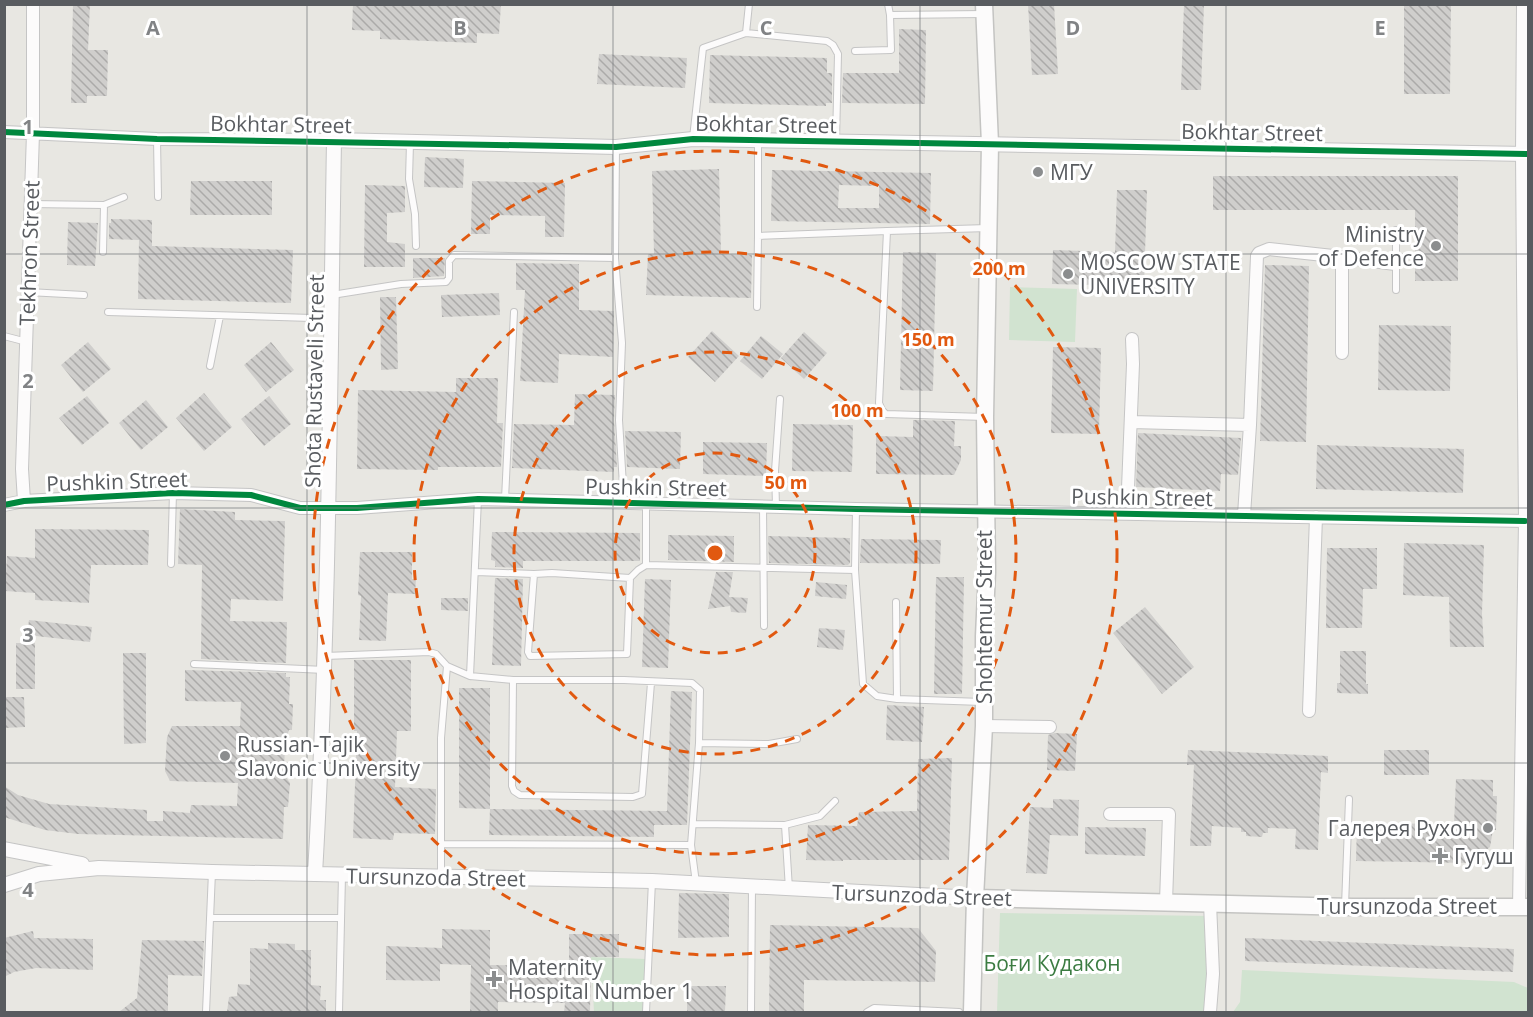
<svg xmlns="http://www.w3.org/2000/svg" width="1533" height="1017" font-family="'Open Sans',sans-serif">
<style>
.park{fill:#d1e3d0}
.building{fill:url(#building-back-hatch);fill-rule:evenodd}
.lines{fill:none;stroke-linecap:round;stroke-linejoin:round}
.service-casing{stroke:#c5c5c5;stroke-width:8}
.minor-casing{stroke:#c5c5c5;stroke-width:14}
.tertiary-casing{stroke:#c5c5c5;stroke-width:16}
.secondary-casing{stroke:#c4c4c2;stroke-width:19}
.service{stroke:#fcfbfb;stroke-width:6}
.minor{stroke:#fcfbfb;stroke-width:12}
.tertiary{stroke:#fcfbfb;stroke-width:14}
.secondary{stroke:#fcfbfb;stroke-width:16}
.cycleway-casing{stroke:#fff;stroke-width:10}
.cycleway{stroke:#00873e;stroke-width:6}
.grid{fill:none;stroke:#818385;stroke-width:1.5;stroke-opacity:0.55}
.ring{fill:none;stroke:#e15910;stroke-width:3;stroke-dasharray:10 8}
.poi-dot{fill:#8b8d8e;stroke:#fff;stroke-width:2}
.labels{text-anchor:middle;dominant-baseline:central;stroke-width:6;stroke-linejoin:round;paint-order:stroke}
.street-label{font-size:21px;fill:#595c60;stroke:#fff}
.poi-label{font-size:21px;fill:#595c60;stroke:#fff;text-anchor:start}
.park-label{font-size:21px;fill:#3c7c42;stroke:#fff}
.grid-label{font-size:20px;text-anchor:middle;font-weight:bold;fill:#818385;stroke:#fff;stroke-width:6;stroke-linejoin:round;paint-order:stroke}
.centre{fill:#e15910;stroke:#fff;stroke-width:3}
.ring-label{font-size:18px;text-anchor:middle;font-weight:bold;fill:#e15910;stroke:#fff;stroke-width:6;stroke-linejoin:round;paint-order:stroke}
</style>
<defs>
<pattern id="building-back-hatch" width="6" height="6" patternUnits="userSpaceOnUse" patternTransform="scale(1.5)"><rect width="6" height="6" fill="#cfcecc"/><path d="M-1 5l2 2M0 0l6 6M5-1l2 2" fill="none" stroke="#abaaa9"/></pattern>
</defs>
<rect width="100%" height="100%" fill="#e8e7e2"/>
<path class="park" d="M1010,287l67,2 -2,53 -66,-2z
M1000,913l210,3 -2,96h-211z
M591,957l55,2 -1,53h-51z
M1242,970l272,12 14,6v24h-295l7,-10z"/>
<path class="building" d="M73,4h17l-2,46h20l-1,46h-20v7h-16z
M353,4h148l-2,30 -22,-1v10l-97,-4v-8l-28,-1z
M1028,4h26l4,70 -26,1z
M1184,4h20l-3,86h-20z
M1404,4h47l-1,90h-46z
M899,29l27,1 -1,74 -83,-1 1,-30h56z
M599,54l88,4 -2,30 -88,-4z
M710,55l117,3v15h5v30h-6v3l-117,-3z
M425,157l39,2 -1,29 -39,-1z
M719,169l2,85 31,1 -1,43 -105,-3 2,-41h6l-2,-83z
M772,170l159,3 -1,51 -159,-3zM839,185l40,1v22h-41z
M1213,176h245v105h-43v-71h-202z
M191,181h81v34h-82z
M472,181l93,2 -1,54h-19v-21l-55,-1v19h-19z
M365,185l40,1v26l-18,1v29l18,2v23h-41z
M1117,190h30l-3,96 -92,-2 1,-34 62,2z
M111,219l41,1v26l141,4 -2,53 -153,-4 1,-59 -30,-1v-16h2z
M68,222l30,1 -3,43 -28,-1z
M903,252l33,1 -3,138 -33,-1z
M413,258h32l-1,18 -31,2z
M516,263l63,1v46l35,1 -1,46 -54,-3 -1,29 -38,-2 5,-91h-9z
M1265,265l44,1 -3,176 -46,-1z
M499,293l1,22 -58,2 -1,-22z
M380,297h16l2,72 -17,1z
M1379,325l72,1 -1,65 -72,-1z
M712,331l27,25 -24,26 -27,-25z
M804,332l23,21 -23,26 -23,-21z
M761,336l22,18 -21,25 -22,-18z
M88,342l23,27 -28,23 -22,-27z
M271,342l23,28 -28,22 -22,-27z
M1053,347l48,1 -2,86 -48,-1z
M456,378h42l-1,45h6l-2,44h-63v3l-81,-1 1,-79 98,2z
M204,393l28,34 -28,24 -28,-33z
M575,394l40,1 -1,25 3,47h-3v5l-102,-4 2,-44 60,1z
M87,396l22,27 -27,22 -23,-27z
M269,396l22,28 -27,22 -23,-27z
M146,400l22,27 -27,23 -22,-27z
M913,420l42,1 -1,25h7v14l-7,15 -78,-1v-38l37,1z
M793,424l60,1 -1,47 -60,-1z
M625,431l56,1 -1,37 -53,-2z
M1138,433l103,5 -3,37 -17,-1 -1,17 -84,-4z
M703,442l64,1 -1,33 -63,-2z
M1317,445l147,4 -1,44 -147,-4z
M180,509l55,3v8l50,1 -2,80 -52,-2 -1,22 57,1 -1,41 -85,-4 1,-94 -24,-1z
M35,529l114,1 -1,35h-57l-2,38 -54,-3v-7l-30,-2 2,-35 28,2z
M492,532l148,1v28h-117v7l-28,-1v-6l-4,-1z
M668,535l66,1v26l-66,-2z
M768,536l81,2h1v25l-2,2 -79,-2z
M861,539l80,1 -1,24 -80,-1z
M1404,543l80,2 -2,69 2,33h-34l-1,-50 -46,-2z
M1327,548h50v41h-14l-1,39h-36z
M360,552h52v27h4l-1,15 -27,-1 -2,48 -27,-1 2,-44 -3,-1z
M716,572h17l-4,25 19,1 -2,15 -15,-1 -1,-6 -22,3z
M936,577h28l-2,117h-28z
M495,578l28,1 -2,87 -29,-1z
M645,579l26,1 -3,88 -26,-1z
M816,582l31,3 -1,14 -31,-3z
M441,598h27v13l-27,-1z
M1145,607l49,60 -32,27 -49,-61z
M29,620l63,7 -2,15 -63,-7z
M819,628l26,2 -2,20 -26,-3z
M16,643h19v46h-19z
M1340,651h26v33h2v10l-31,-1v-10h3z
M123,653h23v90l-22,1z
M354,660h57v71h-14l-2,56 41,2 -1,45 -41,-1 -1,7 -40,-2 4,-107h-3z
M185,670l101,3v4h4l-1,27h4l-1,26h-3l-4,12 -1,32 6,9 -2,24h-4l-1,32 -205,-5 -33,-4 -41,-13v-31l14,9 31,9 98,6v11h16v-10l27,2 1,-8 46,1 1,-23 -68,-2 -5,-10 2,-34 5,-11h68l1,-24 -56,-1z
M459,688h31v121l-31,-1z
M671,691l21,1 -5,133h-33v12l-165,-2 1,-26 177,2z
M4,697h20l1,30 -21,1z
M887,705l37,2 -2,35 -36,-2z
M1055,733l22,1 -2,37 -28,-1 1,-35z
M1188,750l140,6v17l-7,-1 -3,78 -23,-1 1,-20 -28,-1v5h-5l-1,4 -16,-1v-4h-5v-4l-29,-2 -1,20h-21l4,-81h-7z
M1384,750h45v25h-45z
M952,758l-3,102h-106v1l-37,-1 2,-35 49,1 2,-14 58,-1 1,-52z
M1456,779l37,1v16h4l-1,34h-3l-3,17 -20,16 -114,-2 1,-38 97,1z
M1053,799l26,1 -1,36 -28,-1 -3,39 -21,-1 4,-66 23,1z
M1085,827l61,1 -1,28 -60,-2z
M679,893l50,1v43l-51,1z
M770,925l148,3 18,23 -1,31 -131,-2v32h-35z
M442,929l48,1v35l79,1v-32h50v23h-28l-1,55h-26l1,-9 -67,-1v10h-28l1,-47 -31,-1v17l-54,-1v-34l56,2z
M33,931l1,7 59,1v31l-57,-2 -22,4 -10,5v-39z
M1245,938l269,11 -1,23 -268,-11z
M142,940l62,1 -2,35 -34,-1v37h-49l18,-14z
M268,943l27,1v6h16v35l10,1 -1,14h6v12h-99l2,-15 8,-1 1,-12 12,1v-37l18,1z
M687,986h39l-1,26h-38z"/>
<g class="lines">
<g class="service-casing">
<path id="service" d="M888,4l2,11
M746,33l3,-29
M855,51l36,-1 -1,-35 94,-1
M693,138l10,-90 43,-15 81,8 6,4 5,9 -2,87
M157,139l1,58
M758,141v95l129,-5
M410,143l-1,36 6,35 1,32
M616,148l-1,110 7,85 -3,77 5,82
M30,204l74,1 20,-8
M1396,230v60
M103,252l1,-47
M28,292l56,3
M332,295l69,-11 45,-2 3,-4v-17l5,-6 161,3
M757,307l1,-71
M108,312l204,6 20,6
M4,336l23,6
M210,366l10,-50
M985,417l-99,-3 -4,-4 -3,-7 8,-172 101,-3
M478,499l-8,177 43,4h111l68,3 8,7 -1,53 -8,102 5,38
M505,499l9,-187
M646,502v63l209,5
M763,506l1,120
M776,506l-1,-35 5,-72
M856,509l-1,61 8,114 14,12 20,3 85,3
M171,564l2,-71
M476,572l58,2
M630,578l-78,-5 -18,1 -6,78 2,4 97,-2 3,-76 8,-8 8,-5
M896,602l1,97
M325,656l104,-4 7,2 11,12 23,10
M194,664l131,6
M513,680l-1,106 2,5 6,4 113,2 9,-3 9,-111
M699,743l70,1 28,-5
M322,749h22
M694,824l91,1 4,64
M785,825l35,-9 15,-15
M441,844l250,1
M441,876v-138l6,-72
M1345,906l4,-107
M211,918h129
M206,1012l6,-140
M339,1012l3,-137
M646,1012l6,-131
M751,1012l1,-125
M867,1012l7,-4 85,4"/>
</g>
<g class="minor-casing">
<path id="minor" d="M4,132l153,7 177,1
M1342,353v-96l53,7
M1131,422l119,3
M24,501l-2,-32 11,-336v-129
M4,505l20,-4 149,-8 78,2 49,13h57l121,-9 378,10 669,12
M1127,513l6,-149 -1,-25
M1244,515l6,-90 7,-169 2,-3 10,-4 73,8
M1309,711l7,-194
M984,726l66,1
M1110,814h59l-3,88
M1210,903l3,71 -3,38
M1519,907l6,-386 -3,-367 1,-150"/>
</g>
<g class="tertiary-casing">
<path id="tertiary" d="M4,849l78,15
M315,874c14,-244 15,-489 19,-734l282,7 77,-8 835,15
M4,885l35,-11 60,-6 113,4 440,9 323,17"/>
</g>
<g class="secondary-casing">
<path id="secondary" d="M975,898l378,9h175
M972,1012l3,-114 9,-172v-90l3,-64 -2,-155 5,-273 -6,-140"/>
</g>
<use href="#service" class="service"/>
<use href="#minor" class="minor"/>
<use href="#tertiary" class="tertiary"/>
<use href="#secondary" class="secondary"/>
<g class="cycleway-casing">
<path id="cycleway" d="M4,132l153,7 459,8 77,-8 835,15
M4,505l20,-4 149,-8 78,2 49,13h57l121,-9 378,10 669,12"/>
</g>
<use href="#cycleway" class="cycleway"/>
</g>
<path class="grid" d="M307,4v1008M613,4v1008M920,4v1008M1226,4v1008M4,254h1524M4,508h1524M4,763h1524"/>
<g class="ring">
<circle cx="715" cy="553" r="100"/>
<circle cx="715" cy="553" r="201"/>
<circle cx="715" cy="553" r="301"/>
<circle cx="715" cy="553" r="402"/>
</g>
<g class="poi-dot">
<circle cx="1038" cy="172" r="6"/>
<circle cx="1436" cy="246" r="6"/>
<circle cx="1068" cy="274" r="6"/>
<circle cx="225" cy="756" r="6"/>
<circle cx="1488" cy="828" r="6"/>
<path d="M1437 847h6v6h6v6h-6v6h-6v-6h-6v-6h6z"/>
<path d="M491 970h6v6h6v6h-6v6h-6v-6h-6v-6h6z"/>
</g>
<g class="labels">
<g class="street-label">
<text transform="translate(281 124) rotate(1)">Bokhtar Street</text>
<text transform="translate(766 124) rotate(1)">Bokhtar Street</text>
<text transform="translate(1252 132) rotate(1)">Bokhtar Street</text>
<text transform="translate(29 253) rotate(-88)">Tekhron Street</text>
<text transform="translate(314 381) rotate(-89)">Shota Rustaveli Street</text>
<text transform="translate(117 481) rotate(-2)">Pushkin Street</text>
<text transform="translate(656 487) rotate(1)">Pushkin Street</text>
<text transform="translate(1142 497) rotate(1)">Pushkin Street</text>
<text transform="translate(984 617) rotate(-90)">Shohtemur Street</text>
<text transform="translate(436 877) rotate(1)">Tursunzoda Street</text>
<text transform="translate(922 895) rotate(2)">Tursunzoda Street</text>
<text x="1407" y="906">Tursunzoda Street</text>
</g>
<g class="poi-label">
<text x="1050" y="172">МГУ</text>
<text x="1424" y="234" text-anchor="end">Ministry<tspan x="1424" dy="24">of Defence</tspan></text>
<text x="1080" y="262">MOSCOW STATE<tspan x="1080" dy="24">UNIVERSITY</tspan></text>
<text x="237" y="744">Russian-Tajik<tspan x="237" dy="24">Slavonic University</tspan></text>
<text x="1476" y="828" text-anchor="end">Галерея Рухон</text>
<text x="1454" y="856">Гугуш</text>
<text x="508" y="967">Maternity<tspan x="508" dy="24">Hospital Number 1</tspan></text>
</g>
<g class="park-label">
<text x="1052" y="963">Боғи Кудакон</text>
</g>
</g>
<g class="grid-label">
<text x="153" y="35">A</text>
<text x="460" y="35">B</text>
<text x="766" y="35">C</text>
<text x="1073" y="35">D</text>
<text x="1380" y="35">E</text>
<text x="28" y="134">1</text>
<text x="28" y="388">2</text>
<text x="28" y="642">3</text>
<text x="28" y="897">4</text>
</g>
<circle cx="715" cy="553" r="9" class="centre"/>
<g class="ring-label">
<text x="999" y="275">200 m</text>
<text x="928" y="346">150 m</text>
<text x="857" y="417">100 m</text>
<text x="786" y="489">50 m</text>
</g>
<rect width="1533" height="1017" fill="none" stroke="#595c60" stroke-width="12"/>
</svg>
